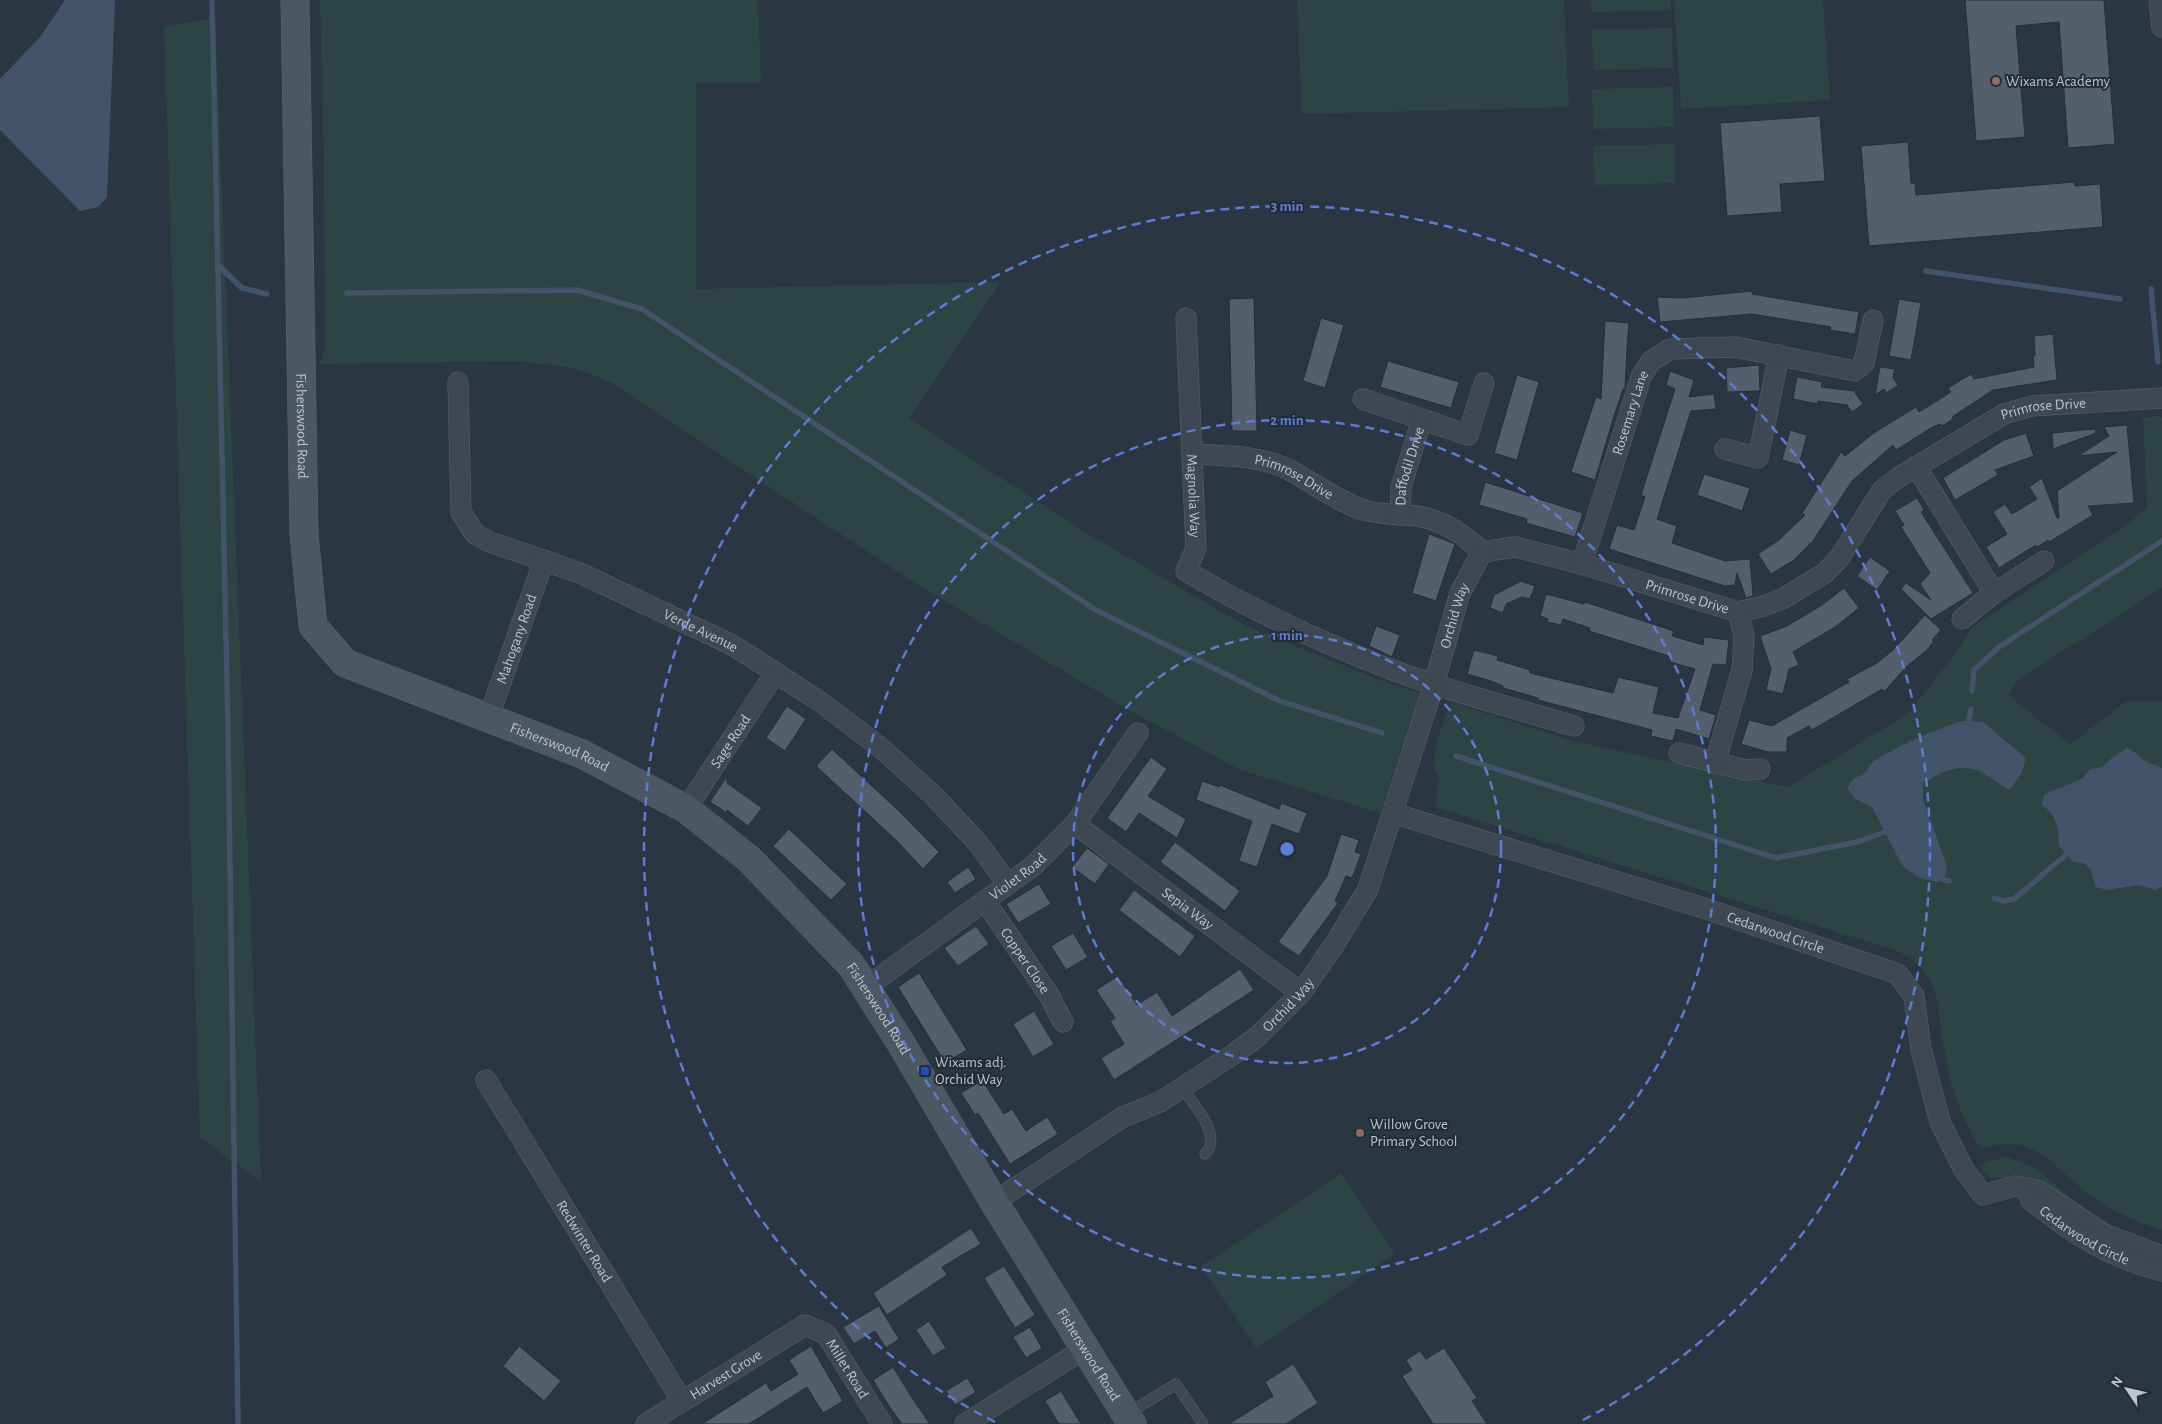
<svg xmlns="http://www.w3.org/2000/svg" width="2162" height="1424" font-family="'Alegreya Sans',sans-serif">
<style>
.green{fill:#2d4444}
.water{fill:#415469}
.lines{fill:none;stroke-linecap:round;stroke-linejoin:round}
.stream{stroke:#415469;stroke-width:5.5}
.building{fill:#535f6c;stroke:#252e39}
.lane-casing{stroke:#5c656f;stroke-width:11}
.street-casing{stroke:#5c656f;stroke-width:21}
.secondary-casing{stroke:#5c656f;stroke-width:29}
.lane{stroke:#3e4752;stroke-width:10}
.street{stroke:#3e4752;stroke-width:20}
.secondary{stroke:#4c5764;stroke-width:28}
.ring{fill:none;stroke:#5c7dd3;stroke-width:2.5;stroke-dasharray:9 6}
.education-dot{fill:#8d6e63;stroke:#232c37;stroke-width:2}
.transit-dot{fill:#1a4fb4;stroke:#232c37;stroke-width:2}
.labels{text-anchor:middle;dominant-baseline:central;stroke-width:4;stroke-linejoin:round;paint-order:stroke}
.poi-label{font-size:15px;fill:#bbc3cc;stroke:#232c37;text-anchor:start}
.street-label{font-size:15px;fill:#bbc3cc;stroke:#232c37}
.centre{fill:#5c7dd3;stroke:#232c37;stroke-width:2.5}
.ring-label{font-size:15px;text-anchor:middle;font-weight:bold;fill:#5c7dd3;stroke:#232c37;stroke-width:4;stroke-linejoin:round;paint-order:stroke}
</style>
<rect width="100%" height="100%" fill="#2a3642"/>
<path class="green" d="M320,0h438l3,83h-65v206l305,-7 -92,136 172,112 165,96 133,54 41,13 -40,120 -139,-43 -107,-57 -221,-131 -300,-199 -39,-15 -57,-7 -197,3 5,-16 -1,-188z
M1297,0h267l5,107 -267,7z
M1590,0h81v10l-80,2z
M1674,0h149l7,100 -149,9z
M215,18l46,1163 -61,-43 -36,-1112z
M1672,28l1,40 -80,2 -1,-40z
M1673,87l1,40 -81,2 -1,-40z
M1674,144v39l-80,2 -1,-39z
M2156,416l6,1v171l-143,91 -11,16 62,49 55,-42 37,-1v529c-28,-9 -55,-21 -78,-40 -35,-27 -54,-59 -103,-41 -13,-20 -23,-42 -30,-66 -4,-18 -8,-35 -10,-53 -4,-39 -6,-58 -43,-79l-463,-144 4,-27 -5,-13 2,-25 15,-40 122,39 215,46 121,-74 51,-66 12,-20 148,-97 27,-22 -4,-90z
M2007,1157l29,11 49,42 -65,-32h-29l-11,-10 7,-6z
M1341,1173l54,81 -139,94 -55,-82z"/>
<path class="water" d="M65,0h50l-8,197 -9,10 -18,4 -80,-81v-51l40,-42z
M1962,721l21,1 43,36 -4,14 -12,18c-11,-5 -20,-14 -31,-19 -19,-8 -40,1 -56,13v16l24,66 -2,10 -8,6 -17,-4 -17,-11 -31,-60 -17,-8 -8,-11 7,-10c17,-5 11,-12 23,-19 26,-16 56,-28 85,-38z
M2127,748l9,5 9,8 17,7v119l-7,3 -16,-5 -32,5 -11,-3 -5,-16 -5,-7 -12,-2 -15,-16c0,-19 -3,-31 -18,-42l4,-10 37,-15 8,-10 12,-2 10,-9z"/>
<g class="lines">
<path class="stream" d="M212,0l16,728 10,696
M219,266l23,22 25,6
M1926,271l194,28
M2151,289l7,73
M347,293l230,-3 65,19 452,300 186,92 102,32
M1972,691l2,-21 25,-23 163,-106
M1969,721l2,-12
M1456,756l320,102 81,-16 28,-10
M1942,879l7,2
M1994,898l9,3 11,-2 53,-45"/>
</g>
<path class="building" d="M1965,0h139l11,144 -47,4 -9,-126 -43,4 9,111 -49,4z
M1820,116l5,65 -45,3 2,28 -55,4 -7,-93z
M1908,142l3,41h4l1,12 158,-13 1,4 25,-2 3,43 -234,19 -8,-100z
M1752,291v3l107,18 -4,22 -25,-4 1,-3 -79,-13 -92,8 -3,-25 26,1z
M1254,298l3,133h-25l-3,-132z
M1899,299l22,4 -10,57 -22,-4z
M1321,318l23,7 -19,63 -22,-7z
M1605,321l24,2 -2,25 -2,41h-2l-9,27 -19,64 -24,-8 25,-75 5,2z
M2053,334l4,46 -64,10 -41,27 1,2 -11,7 -2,-2 -9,4 -35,22 -3,-5 -41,36 -41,63 -2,-1 1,1 -16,16 -23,14 -13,-20 21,-14 26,-25 -3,-2 39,-61 4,4 29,-23 42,-26 3,5 32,-20 -3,-4 23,-14 3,5 60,-12 -1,-11h2l-1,-20z
M1388,361l71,21 -8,26 -71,-21z
M1759,365l1,26 -33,1 -1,-24z
M1880,367l15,2 -2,9 5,7 -11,8 -3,-4 -9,6z
M1670,371l24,9 -5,17 25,-3 2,15 -25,2 -34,108 20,7 -5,17 53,18 25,-2 3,37 -7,2 -9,-25 -2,12 -10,1 -116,-37 8,-24 17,5 11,-33 -4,-2 34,-106 -9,-4z
M1517,375l22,7 -22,78 -23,-7z
M1797,377l25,5 -1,5 33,4 9,13 -11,8 -5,-7 -29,-4v3l-25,-5z
M2127,425l7,78 -46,3 5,9 -44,27 -1,-2 -11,7 -1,-2 -37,23 -13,-21 21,-13 -14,-22 12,-8 7,10 25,-15 -8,-12 13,-9 15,40h2l-2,-27 60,-39 -39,4 31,-20 -5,-9z
M2095,429l1,4 -43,16 -1,-16z
M1790,430l17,5 -8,30 -17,-5z
M2026,433l8,23 -39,14 3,5 -43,25 -12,-22 61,-38z
M1704,474l46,14 -8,23 -45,-16z
M1485,482l98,31 -8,24 -49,-14 1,-4 -48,-14z
M1917,498l7,12 -3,2 52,81 -42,26 -30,-30 5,-6 25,17 -11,-16 10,-11 -29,-46 3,-2 -9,-14z
M1429,534l26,10 -19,57 -24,-8z
M1870,557l20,14 -13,19 -20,-14z
M1521,581l14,5 -5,13 -8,-2 -16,7 -3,9 -13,-5 4,-13z
M1844,588l15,20 -24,19 -42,25 6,13 -10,4 -6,25 -17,-4 5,-21 -11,-33 27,-10 35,-21z
M1546,594l38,10 1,-2 52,17 37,12 -2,5 31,9 1,-8 25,3 -3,25 -13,-1 -13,46 16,5 -7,24 -33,-10 -3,12 -22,-5 1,-6 -114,-30v-2l-35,-10v-2l-12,-5 -24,-7 7,-24 24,6 -1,4 33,10v3l83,20 5,-16 41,10 -6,26 25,5 17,-49 -25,-7 2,-5 -83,-26 1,-3 -27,-9 -2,6 -14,-3 1,-3 -8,-3z
M1925,615l16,15 -9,10 2,1 -7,9 -21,17 -22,25 -2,-3 -70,41 -3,-4 -22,12v14h-19l-27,-8 8,-24 23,6 77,-44 -2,-3 30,-16 16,-13z
M1376,626l24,9 -8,22 -23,-11z
M787,706l19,13 -21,32 -19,-13z
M832,749l69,64 38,39 -16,17 -26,-28 -81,-75z
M1151,757l16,12 -19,27 38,23 -9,19 -38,-25 -13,19 -19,-14z
M727,776v7l35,25 -14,18 -21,-16v3l-17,-11z
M1202,781l17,6 1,-2 59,24 2,-6 26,10 -8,21 -27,-10 -15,43 -18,-6 13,-40 -56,-21z
M789,829l58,55 -16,16 -58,-54z
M1341,834l18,6 -4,12 6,2 -9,24 -6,-2 -11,25 3,2 -39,53 -21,-14 49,-66z
M1175,842l65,49 -15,20 -65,-49z
M1087,848l22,16 -14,20 -23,-17z
M968,867l8,12 -21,14 -8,-11z
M1039,884l12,20 -33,19 -12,-19z
M1134,890l61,46 -15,21 -61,-47z
M976,926l13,18 -31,22 -14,-18z
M1073,933l15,24 -22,13 -15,-24z
M1240,969l14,21 -140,90 -13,-22 23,-14 -14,-23 5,-3 -19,-28 22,-14 19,29 20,-13 15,24z
M919,973l48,77 -22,13 -47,-76z
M1034,1011l20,33 -21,13 -20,-33z
M982,1080l22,34 8,-5 14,22 21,-14 11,17 -48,30 -32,-51 -3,2 -14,-22z
M971,1228l10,16 -39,23 5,8 -60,40 -14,-22z
M1004,1266l31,49 -20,13 -31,-50z
M879,1306l20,33 -13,9 -11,-17 -21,13 -11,-17z
M929,1321l17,27 -13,8 -17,-26z
M1030,1327l12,21 -16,10 -13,-21z
M519,1346l42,35 -17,20 -41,-35z
M811,1346l32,55 -20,12 -16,-26 -58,37h-47l64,-41 5,8 27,-17 -9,-14z
M1444,1348l33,50 -5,3 15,23h-54l-31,-48 10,-6 -6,-10 14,-9 6,8z
M1293,1364l25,39 -32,21h-57l44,-28 -8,-14z
M893,1367l21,34 16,23h-28l-13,-18 -16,-26z
M967,1378l9,14 -21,13 -9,-14z
M1061,1391l20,33h-22l-14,-23z"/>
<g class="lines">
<g class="lane-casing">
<path id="lane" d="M1183,1089c11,16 40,47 22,65
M1127,1414l49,-30 27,40"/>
</g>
<g class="street-casing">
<g id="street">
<path d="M2159,0l3,27"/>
<path id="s1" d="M1186,318l10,230 -10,23c62,37 128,68 196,95 62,24 128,41 192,60"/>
<path id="s2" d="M458,382l3,130 14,22 15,8 90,31 148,70 25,15 69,45 59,45 53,48 43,46 31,42"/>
<path d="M1363,399l105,36 16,-52"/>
<path d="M1725,449l33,9 21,-103"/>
<path id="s3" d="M1193,454c31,2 66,1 94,15 26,13 49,32 77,41 17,5 36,4 53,6 26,4 47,18 65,36l33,-5 67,17 156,48 26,-6 18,-7 43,-26 15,-16 42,-67 17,-13 105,-63 28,-8 130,-8"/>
<path d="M1916,466l78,127"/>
<path id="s4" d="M1400,515l1,-28 21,-68"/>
<path id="s5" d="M1582,564l59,-187 10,-16 19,-12 65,-2 120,24 9,-8 9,-43"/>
<path d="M1962,619l32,-26 50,-32"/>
<path id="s6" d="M488,719l56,-159"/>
<path d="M1679,753l66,17 15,-1"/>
<path d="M1715,763l27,-93 2,-34 -6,-24"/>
<path id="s7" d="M686,809l89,-136"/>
<path id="s8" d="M1392,813l315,96 191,65 16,22 7,53 19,73 24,48 19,25 32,-9 24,5 65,43 58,22"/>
<path id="s9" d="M1075,824l226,169"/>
<path id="s10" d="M985,901l64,94 14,27"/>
<path id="s11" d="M865,988l168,-122 42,-42 63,-91"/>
<path id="s12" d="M486,1080l196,321"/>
<path id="s13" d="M2030,1199c40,34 81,59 132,72"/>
<path id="s14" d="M994,1202l129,-85 37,-15 74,-48 24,-18 43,-43 35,-51 32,-53 66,-205 26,-91 22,-41"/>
<path id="s15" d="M646,1424l159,-99 21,9 56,90"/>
<path d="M965,1424l121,-76"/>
</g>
</g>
<g class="secondary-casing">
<g id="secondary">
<path id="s16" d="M295,0l9,534 9,92 32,37 237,91 104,55 63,50 102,106 48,75 95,162 138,222"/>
</g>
</g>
<use href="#lane" class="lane"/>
<use href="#street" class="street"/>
<use href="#secondary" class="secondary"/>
</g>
<g class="ring">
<circle cx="1287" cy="849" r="214"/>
<circle cx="1287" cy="849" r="429"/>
<path d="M995 1422A643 643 0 1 1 1579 1422"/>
</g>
<g class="education-dot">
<circle cx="1996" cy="81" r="5"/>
<circle cx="1360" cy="1133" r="5"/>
</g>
<rect class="transit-dot" x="920" y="1066" width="10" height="10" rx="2.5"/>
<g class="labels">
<g class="poi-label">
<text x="2006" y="81">Wixams Academy</text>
<text x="935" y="1062">Wixams adj.<tspan x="935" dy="17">Orchid Way</tspan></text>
<text x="1370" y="1124">Willow Grove<tspan x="1370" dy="17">Primary School</tspan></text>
</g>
<g class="street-label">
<text stroke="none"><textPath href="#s3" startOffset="959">Primrose Drive</textPath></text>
<text stroke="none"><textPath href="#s5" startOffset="159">Rosemary Lane</textPath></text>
<text stroke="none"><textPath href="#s16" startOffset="426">Fisherswood Road</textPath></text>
<text stroke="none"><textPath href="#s4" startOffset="50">Daffodil Drive</textPath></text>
<text stroke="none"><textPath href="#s3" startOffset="105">Primrose Drive</textPath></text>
<text stroke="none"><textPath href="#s1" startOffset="178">Magnolia Way</textPath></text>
<text stroke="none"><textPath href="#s3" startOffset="525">Primrose Drive</textPath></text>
<text stroke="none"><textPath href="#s14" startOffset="784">Orchid Way</textPath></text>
<text stroke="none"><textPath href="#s2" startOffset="402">Verde Avenue</textPath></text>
<text stroke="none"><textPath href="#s6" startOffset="85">Mahogany Road</textPath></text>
<text stroke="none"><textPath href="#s7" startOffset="81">Sage Road</textPath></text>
<text stroke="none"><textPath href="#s16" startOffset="906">Fisherswood Road</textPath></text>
<text stroke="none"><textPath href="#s11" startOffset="189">Violet Road</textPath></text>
<text stroke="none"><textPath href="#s9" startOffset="141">Sepia Way</textPath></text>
<text stroke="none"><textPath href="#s8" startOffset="402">Cedarwood Circle</textPath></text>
<text stroke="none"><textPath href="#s10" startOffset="72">Copper Close</textPath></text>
<text stroke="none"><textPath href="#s14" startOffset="356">Orchid Way</textPath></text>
<text stroke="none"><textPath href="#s16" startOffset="1326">Fisherswood Road</textPath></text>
<text stroke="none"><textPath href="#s13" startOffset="66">Cedarwood Circle</textPath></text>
<text stroke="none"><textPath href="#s12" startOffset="189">Redwinter Road</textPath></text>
<text stroke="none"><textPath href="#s16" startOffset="1731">Fisherswood Road</textPath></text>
<text stroke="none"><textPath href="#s15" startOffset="251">Millet Road</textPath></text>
<text stroke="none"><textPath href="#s15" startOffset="94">Harvest Grove</textPath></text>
</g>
</g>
<circle cx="1287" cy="849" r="8" class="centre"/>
<g class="ring-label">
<text x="1287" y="211">3 min</text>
<text x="1287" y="425">2 min</text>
<text x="1287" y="640">1 min</text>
</g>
<g transform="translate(2127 1389) rotate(305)" stroke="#232c37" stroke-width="4" paint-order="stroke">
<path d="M0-4L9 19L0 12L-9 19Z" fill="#bbc3cc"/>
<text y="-8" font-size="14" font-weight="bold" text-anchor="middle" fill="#bbc3cc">N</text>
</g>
</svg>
